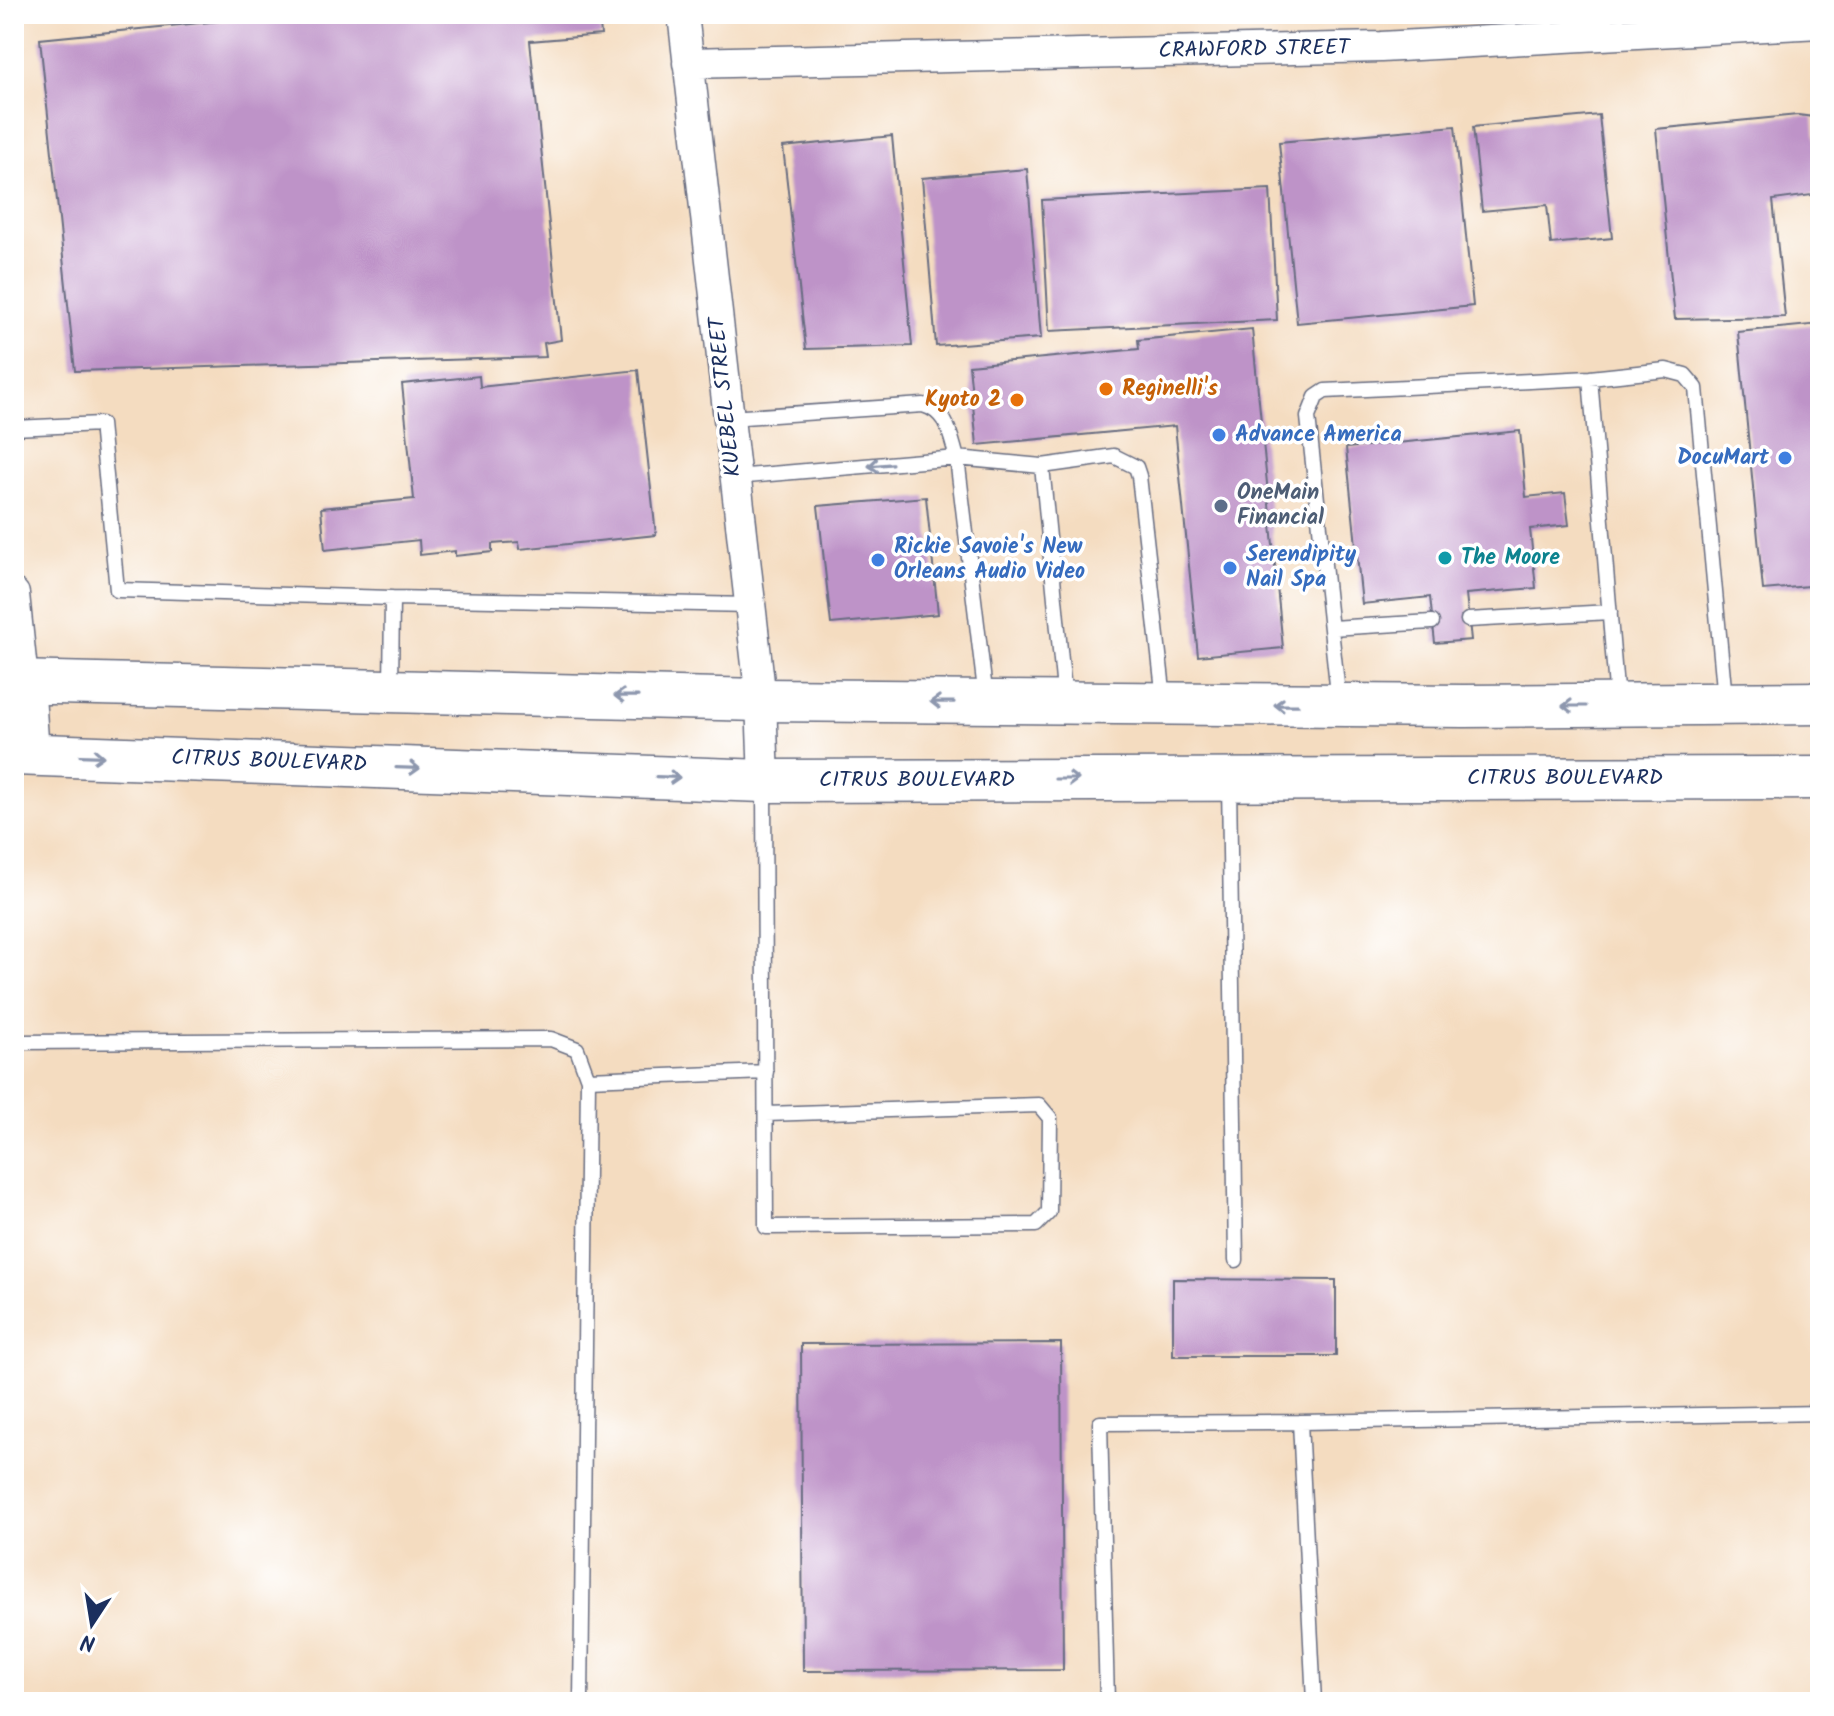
<svg xmlns="http://www.w3.org/2000/svg" width="1834" height="1716" font-family="Kalam,sans-serif">
<style>
.building{fill:#be93c8}
.lines{fill:none;stroke-linecap:round;stroke-linejoin:round}
.lane-casing{stroke:#676c80;stroke-width:17}
.street-casing{stroke:#676c80;stroke-width:33}
.secondary-casing{stroke:#676c80;stroke-width:45}
.lane{stroke:#fff;stroke-width:14}
.street{stroke:#fff;stroke-width:30}
.secondary{stroke:#fff;stroke-width:42}
.oneway{stroke:#8d97ae}
.food-dot{fill:#e8710a;stroke:#fff;stroke-width:3}
.shop-dot{fill:#3f7fe0;stroke:#fff;stroke-width:3}
.service-dot{fill:#5c6f8a;stroke:#fff;stroke-width:3}
.culture-dot{fill:#0f9aa8;stroke:#fff;stroke-width:3}
.labels{text-anchor:middle;dominant-baseline:central;stroke-width:7;stroke-linejoin:round;paint-order:stroke}
.street-label{font-size:22px;fill:#1b2f5e;stroke:#fff}
.food-label{font-size:22px;font-weight:bold;fill:#c56008;stroke:#fff;text-anchor:start}
.shop-label{font-size:22px;font-weight:bold;fill:#366cbe;stroke:#fff;text-anchor:start}
.service-label{font-size:22px;font-weight:bold;fill:#4e5e75;stroke:#fff;text-anchor:start}
.culture-label{font-size:22px;font-weight:bold;fill:#0d838f;stroke:#fff;text-anchor:start}
</style>
<rect width="100%" height="100%" fill="#fff"/>
<filter id="ink" filterUnits="userSpaceOnUse"><feTurbulence type="fractalNoise" baseFrequency=".0125" numOctaves="2"/><feDisplacementMap in="SourceGraphic" scale="16" xChannelSelector="R" yChannelSelector="G"/><feConvolveMatrix kernelMatrix="1 2 1 2 8 2 1 2 1" color-interpolation-filters="sRGB"/></filter>
<filter id="wash" filterUnits="userSpaceOnUse"><feTurbulence type="fractalNoise" baseFrequency=".006" numOctaves="4" result="noise"/><feDisplacementMap in="SourceGraphic" scale="32" xChannelSelector="R" yChannelSelector="G"/><feGaussianBlur stdDeviation="1.8" result="paint"/><feColorMatrix in="noise" values="0 0 0 0 0 0 0 0 0 0 0 0 0 0 0 0 0 1.4 0 .05"/><feComposite in="paint" operator="in"/></filter>
<g filter="url(#wash)">
<rect width="100%" height="100%" fill="#f4dcc0"/>
<g id="blocks">
<path class="building" d="M289,14h310l2,21 -71,6 31,299 -17,3 2,14 -471,14 -35,-332z
M1599,115l13,123 -61,6 -4,-39 -65,6 -9,-84z
M1798,115l15,2 7,77 -47,6 12,117 -110,2 -19,-190z
M1455,126l18,180 -176,17 -18,-181z
M892,136l20,210 -106,3 -23,-202z
M1027,169l14,169 -105,8 -14,-168z
M1270,189l7,131 -228,11 -7,-131z
M1820,324v261l-57,5 -25,-258z
M1252,329l31,319 -85,8 -23,-230 -198,19 -8,-80 170,-16 -1,-9z
M638,370l18,165 -136,14 -1,-7 -27,2v8l-37,4v-5l-35,4 -1,-15 -94,10 -4,-42 93,-9 -12,-115 77,-8 1,11z
M1520,431l6,66 39,-4 4,32 -39,4 6,59 -70,6 5,46 -36,3 -5,-46 -68,7 -16,-156z
M926,497l12,117 -107,10 -13,-118z
M1173,1279l163,1v76h-163z
M1061,1343l2,327 -260,1 -2,-327z"/>
</g>
</g>
<g filter="url(#ink)">
<use href="#blocks" fill-opacity="0" stroke="#676c80" stroke-width="2"/>
<g class="lines">
<g class="lane-casing">
<path id="lane" d="M1590,378l27,323
M729,418l194,-13c25,7 27,30 34,53l-222,19
M14,428l87,-4 16,166 275,8 -1,91
M392,598l359,7
M1468,620l142,-8
M1331,628l101,-6
M986,699l-29,-241 85,8
M1065,701l-23,-235 72,-10 22,11 3,9 25,223
M1339,703l-31,-286 8,-20 9,-6 265,-13 76,-8 19,5 11,13 29,311
M1229,782l7,478
M764,785l2,442 270,-2 13,-13 1,-94 -11,-13 -273,9
M14,1049l6,-7 531,-3 26,10 11,30 -7,623
M588,1079l178,-7
M1107,1702l-7,-279 200,-1
M1314,1702l-14,-280 520,-9"/>
</g>
<g class="street-casing">
<path id="street" d="M683,14l78,686 3,81
M688,63l693,-16 439,-24
M14,594l9,87"/>
</g>
<g class="secondary-casing">
<path id="secondary" d="M23,681l5,73
M14,682l747,18 703,6 356,-3
M14,754l750,27 1056,-3"/>
</g>
<use href="#lane" class="lane"/>
<use href="#street" class="street"/>
<use href="#secondary" class="secondary"/>
</g>
<defs><path id="oneway-shaft" d="M-6 0H5M1.5-3L5.5 0L1.5 3" fill="none" stroke-width="1.6" stroke-linecap="round" stroke-linejoin="round" transform="scale(2)"/></defs>
<g class="oneway">
<use href="#oneway-shaft" transform="translate(880 465) rotate(175)"/>
<use href="#oneway-shaft" transform="translate(626 696) rotate(-179)"/>
<use href="#oneway-shaft" transform="translate(942 702) rotate(-179)"/>
<use href="#oneway-shaft" transform="translate(1286 705) rotate(-179)"/>
<use href="#oneway-shaft" transform="translate(1574 706) rotate(180)"/>
<use href="#oneway-shaft" transform="translate(92 756) rotate(2)"/>
<use href="#oneway-shaft" transform="translate(408 768) rotate(2)"/>
<use href="#oneway-shaft" transform="translate(668 777) rotate(2)"/>
<use href="#oneway-shaft" transform="translate(1067 779)"/>
</g>
</g>
<g class="food-dot">
<circle cx="1106" cy="389" r="8"/>
<circle cx="1017" cy="400" r="8"/>
</g>
<g class="shop-dot">
<circle cx="1219" cy="435" r="8"/>
<circle cx="1785" cy="458" r="8"/>
<circle cx="878" cy="560" r="8"/>
<circle cx="1230" cy="568" r="8"/>
</g>
<circle class="service-dot" cx="1221" cy="506" r="8"/>
<circle class="culture-dot" cx="1445" cy="558" r="8"/>
<g class="labels">
<g class="street-label">
<text transform="translate(1254 50) rotate(-1)">CRAWFORD STREET</text>
<text transform="translate(726 397) rotate(-96)">KUEBEL STREET</text>
<text transform="translate(269 762) rotate(2)">CITRUS BOULEVARD</text>
<text x="1565" y="778">CITRUS BOULEVARD</text>
<text x="917" y="780">CITRUS BOULEVARD</text>
</g>
<g class="food-label">
<text x="1122" y="389">Reginelli's</text>
<text x="1001" y="400" text-anchor="end">Kyoto 2</text>
</g>
<g class="shop-label">
<text x="1235" y="435">Advance America</text>
<text x="1769" y="458" text-anchor="end">DocuMart</text>
<text x="894" y="547">Rickie Savoie's New<tspan x="894" dy="25">Orleans Audio Video</tspan></text>
<text x="1246" y="555">Serendipity<tspan x="1246" dy="25">Nail Spa</tspan></text>
</g>
<g class="service-label">
<text x="1237" y="493">OneMain<tspan x="1237" dy="25">Financial</tspan></text>
</g>
<g class="culture-label">
<text x="1461" y="558">The Moore</text>
</g>
</g>
<rect width="1834" height="1716" fill="none" stroke="#fff" stroke-width="48"/>
<g transform="translate(92 1624) rotate(192)" stroke="#ffffff" stroke-width="6" paint-order="stroke">
<path d="M0-6L14 30L0 20L-14 30Z" fill="#1b2f5e"/>
<text y="-12" font-size="22" font-weight="bold" text-anchor="middle" fill="#1b2f5e">N</text>
</g>
</svg>
